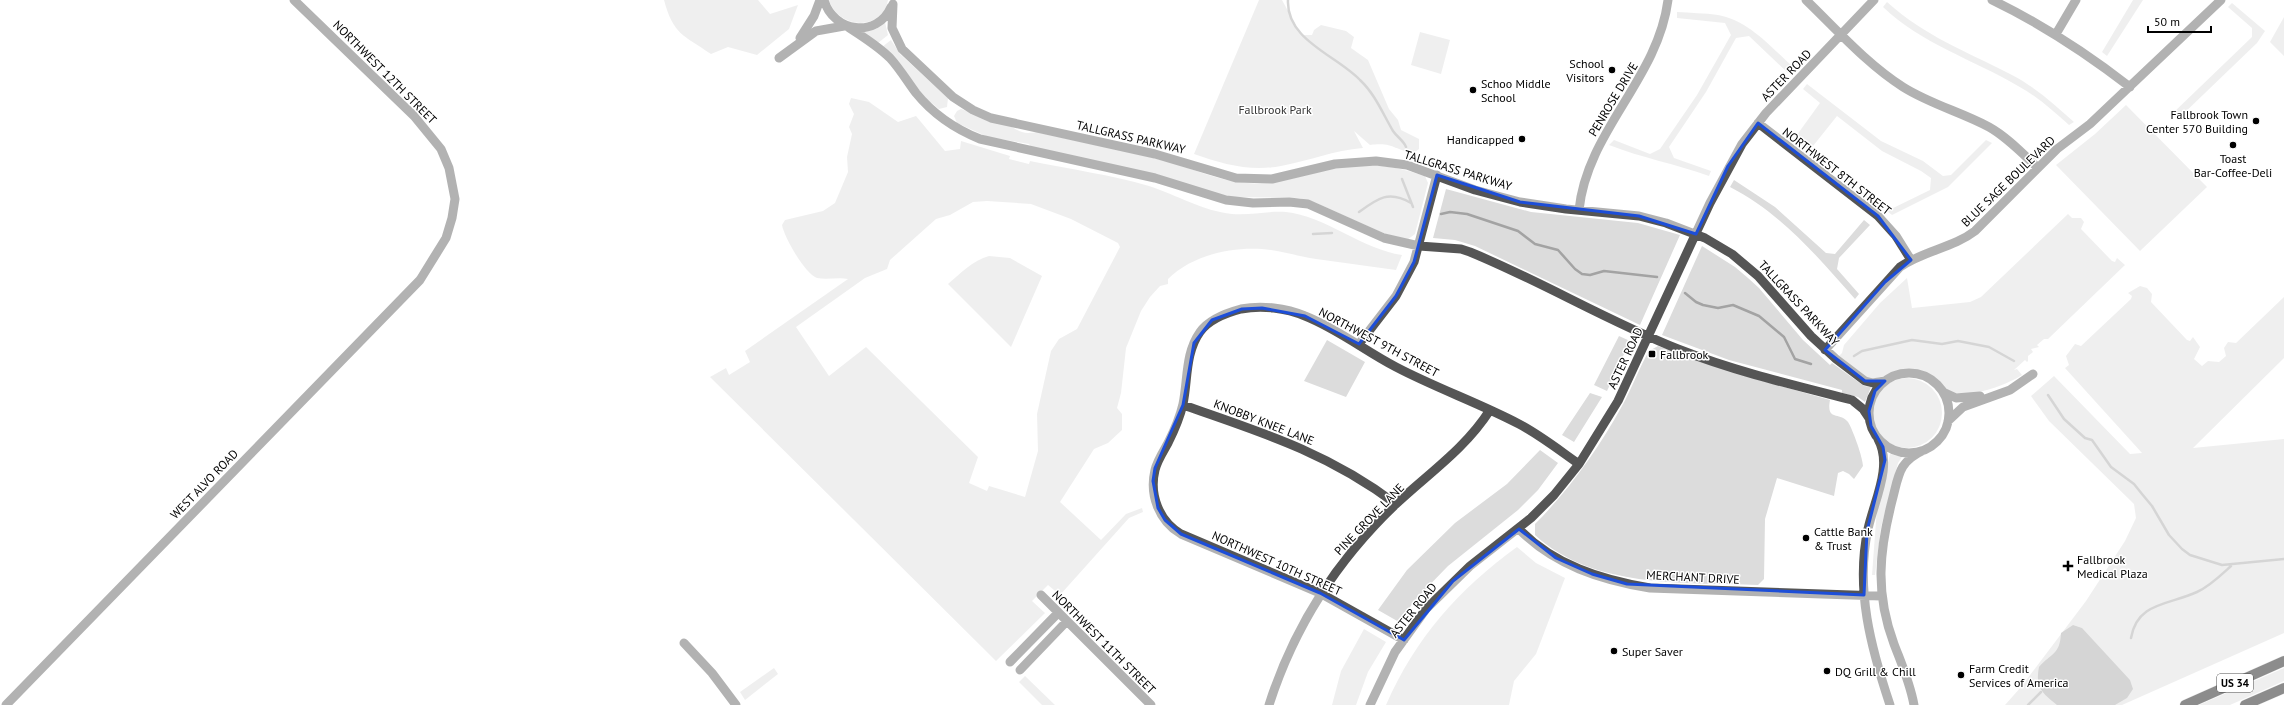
<svg xmlns="http://www.w3.org/2000/svg" width="2284" height="705" font-family="'PT Sans',sans-serif">
<style>
.green{fill:#dcdcdc;fill-rule:evenodd}
.water{fill:#a3a3a3}
.lines{fill:none;stroke-linecap:round;stroke-linejoin:round}
.stream{stroke:#a3a3a3;stroke-width:2.5}
.major-casing{stroke:#dbdbdb;stroke-width:11}
.minor{stroke:#555;stroke-width:9}
.major{stroke:#000;stroke-width:10}
.marked{fill:none;stroke:#1d4ed8;stroke-width:3;stroke-linejoin:round}
.poi-dot{fill:#000;stroke:#fff;stroke-width:1.5}
.labels{text-anchor:middle;dominant-baseline:central;stroke-width:3;stroke-linejoin:round;paint-order:stroke}
.shield{fill:#fff;stroke:#4c4c4c;stroke-width:1}
.shield-label{font-size:11px;font-weight:bold;fill:#000}
.poi-label{font-size:12px;fill:#000;stroke:#fff;text-anchor:start}
.street-label{font-size:12px;fill:#000;stroke:#fff}
.park-label{font-size:12px;fill:#333;stroke:#fff}
</style>
<rect width="100%" height="100%" fill="#fff"/>
<path class="green" d="M664,0h94l12,14 28,-9 -9,24 -32,26 -29,-8 -17,7c-28,-19 -38,-20 -47,-54z
M829,0h59c-6,32 -50,29 -59,0z
M1259,0h23l19,35h11l2,-5 7,-5 25,6 8,6 -3,11 17,12 21,49 9,11 3,10 18,9v10l-5,4c-21,-3 -20,-11 -44,-8l-16,-14 9,17c-29,2 -54,13 -82,18 -31,6 -58,-2 -87,-12z
M2133,0h10l-36,56 -5,-4z
M1887,2c39,35 79,49 123,72 24,12 44,30 64,48l-5,3c-16,-14 -32,-29 -51,-39 -46,-27 -96,-42 -135,-79z
M2232,3l33,28 -8,12 -78,75 -6,-5 79,-76v-9l-24,-21z
M1677,12c13,1 28,1 41,3 30,5 53,32 75,52l-5,6 -39,-37 -13,2 -30,54 -37,55 5,11 37,13 -2,5c-33,-12 -67,-18 -100,-31l5,-5 36,14 10,-5 37,-54 34,-60 -6,-12 -48,-5z
M2284,17v39l-14,-14z
M885,22l3,13 -10,8 -14,-11 12,-3z
M1420,32l30,8 -9,34 -30,-9z
M891,40l9,14 48,44 -1,9 -8,2 -11,-9 -46,-53z
M1807,84l74,57 42,20 20,15 8,-1 35,-35 6,3 -44,44 -56,28 -5,-4 43,-21 1,-12 -10,-7 -39,-20 -45,-35 -28,35 -15,-12 26,-36 -17,-14z
M851,98l18,4 29,20 18,-6 29,35 15,-2 1,-8 49,15 -1,3 20,5 1,-3c40,8 81,14 119,25 28,9 54,25 83,28 20,2 41,-5 61,-1 39,8 70,36 109,42l-6,15c-27,-4 -53,-7 -80,-11 -15,-2 -30,-7 -45,-9 -34,-5 -78,4 -103,29v5l-8,2 -10,11 -9,14 -15,37 -5,45 -4,15 5,6v16l-14,13 -14,6 -34,53 41,38 25,-26 16,-6 1,4 -14,6 -69,77 -12,-10 -16,16 13,12 -49,48 -286,-284 16,-9 3,7 21,-13 -5,-11 103,-72c-9,-2 -21,1 -31,-1 -12,-4 -33,-41 -35,-53l3,-5 38,-9 12,-8 13,-31 -1,-15 5,-23 -3,-7 5,-13 -5,-10zM987,201l44,3 40,15 47,24 2,4 -43,82 -18,10 -8,12 -14,63 1,37 -13,46 -36,-11 -2,5 -18,-8 9,-26 -112,-110 -37,29 -33,-49 69,-49 22,-9 3,-9 46,-41 14,-4 23,-13z
M2126,105l81,82 -67,64 -84,-86 39,-31z
M961,109l51,18c10,6 13,7 25,5 43,10 86,18 128,29 27,7 53,20 82,22 33,3 62,-11 95,-16 28,-5 57,0 83,9l3,7 -13,51 -8,6 -24,-7 -69,-31 -14,-4 -68,-1 -200,-49 -3,-4 -41,-7 -31,-14 -3,-7 3,-5z
M1734,180l41,27 51,46 9,1 29,-34 6,5 -31,33 -2,11 22,25 -4,5c-38,-43 -73,-85 -125,-112z
M1446,189l85,23 107,11 42,12 -40,90 -165,-79 -20,-6 -22,-2z
M2068,214l4,4h9l3,4 -3,7 31,32 3,1 2,-4 8,7 -77,74h-4l-7,6 2,2 -8,2 2,3 -5,4v5l-1,1 -2,-2 -11,10 3,-1 5,6c-17,11 -60,27 -78,14 -11,-8 -15,-17 -30,-19 -17,-3 -36,12 -46,8 -10,-4 -21,-15 -30,-21l4,-4 2,-8 36,-42 27,-25 5,30 58,-6 11,-5z
M1702,246l33,21 13,11 11,10 44,52 27,25 2,-2 32,23 7,1 -6,15 -7,-5 -16,-4v-3l-113,-30 -67,-25z
M989,256l21,2 32,18 -31,71 -63,-63c12,-10 25,-24 41,-28z
M2140,286l7,2 5,6 -1,8 36,38 3,1 3,-4 7,10 -6,12 8,7 6,-5 11,1 7,-6 -2,-8 4,-6 8,1 48,-46v61l-91,90 91,-9v194l-162,72h-117l16,-18 65,-86 39,-60 11,-23 -2,-14 -85,-83 -18,-25 23,-20 76,78 12,-1 -77,-85 4,-3 -3,-9 9,-12 6,2 50,-47 1,-3 -4,-3z
M1619,336l11,5 -23,50 -13,-6z
M1327,340l38,22 -19,35 -42,-16z
M1658,346l98,33 74,21c-4,22 10,11 18,22 5,8 15,36 15,44l-9,13 -5,-5 -6,-3 -5,2 -4,23 -57,-18 -12,41 -1,60 -6,6c-75,-3 -164,4 -223,-50v-11c34,-34 64,-76 87,-118 10,-18 17,-38 27,-55z
M1872 413a35 35 0 1 1 70 0a35 35 0 1 1-70 0Z
M1590,393l12,4 -28,45 -12,-7z
M1540,450l18,13 -20,27 -20,20 -70,56 -32,33 -17,23 -21,-12 29,-40 48,-47 52,-39z
M1890,454l12,3 -4,6 -17,64 -6,48h-3l5,-67z
M1517,547l19,16 29,15 -29,76 -22,27 -5,24h-123c30,-68 72,-115 131,-158z
M1364,629l22,13 -18,30 -12,33h-24l9,-34z
M774,668l4,6 -33,26 -5,-8z
M2284,668v13l-54,24h-31z
M1025,676l30,29h-13l-23,-23z"/>
<path class="water" d="M2073,625l9,3 48,52 3,9 -6,9 -12,7h-58c-15,-12 -22,-18 -18,-38 12,-14 21,-12 22,-34z"/>
<g class="lines">
<path class="stream" d="M1288,0c-2,40 48,55 72,80 15,14 23,34 33,51 4,6 11,10 13,16
M1402,179l11,28
M1359,212c19,-14 30,-22 52,-9
M1441,214l9,-2 17,2 51,17 17,13 23,6 17,19 7,5 8,1 14,-4 53,6
M1313,234l19,-1
M1685,293l11,9 7,3 15,3 15,-3 26,11 25,21 11,22 16,5
M1854,356l8,-5 50,-11 30,4 16,-3 31,6 25,14
M2048,395l16,24 21,19 7,2 19,27 23,17 8,10 10,12 17,29 13,14 8,6 32,10 62,-6
M2131,638c6,-36 38,-33 66,-46 13,-6 23,-16 34,-26
M2028,705l13,-13"/>
<g class="major-casing">
<path id="major" d="M2185,705l99,-44
M2245,705l39,-17"/>
</g>
<path class="minor" d="M824,0c9,32 53,39 67,7
M1806,0c31,30 61,64 97,87 27,17 58,25 86,40 18,10 34,27 49,41
M1992,0c50,24 94,53 138,87
M893,4l-1,24 10,21 51,48 20,13 18,8 164,36 81,24 36,1 63,-15 41,-3 31,4 68,25 45,12 46,7 73,7 27,7 39,15 27,16 26,22 53,60 25,23 29,22 8,2 12,-2
M848,27c14,9 30,19 42,31 10,11 17,23 26,35 17,21 39,36 64,46l175,39 71,22 27,3 36,-1 19,2 76,34 35,8 42,3 9,3c71,29 137,69 208,97 56,22 115,36 174,51l11,9 6,9
M2056,34l20,-34
M800,38l14,-22 6,-16
M779,58l37,-27 28,-5
M1758,123l120,93 18,20 15,24
M1579,210c8,-79 79,-131 89,-210
M1359,344l37,-48 18,-34 23,-87
M1825,350l75,-83c25,-17 53,-19 75,-36l82,-82 33,-25 131,-124
M1869 413a40 40 0 1 1 80 0a40 40 0 1 1-80 0Z
M1943,392l13,6 24,-2
M1183,405c78,27 146,48 213,99
M1948,421l15,-14 47,-17 23,-16
M1878,439c15,27 -4,62 -10,90 -13,60 3,119 22,176
M1519,529c35,36 82,51 131,59l231,8
M1041,595l110,110
M1404,640l-84,-47 -139,-59c-22,-13 -32,-39 -26,-64 2,-9 8,-18 13,-27 6,-12 12,-26 15,-39 5,-24 2,-51 17,-72 9,-13 26,-19 41,-23 21,-4 45,-1 64,7 33,13 60,35 91,51 40,21 83,36 123,57 21,11 40,26 60,40
M684,643l28,30 24,32
M1010,662l48,-49
M1020,670l47,-49
M6,705l414,-425 26,-42 6,-20 3,-19 -6,-31 -8,-19 -27,-33 -120,-116
M1269,705c25,-78 67,-144 127,-201 33,-31 69,-55 94,-94
M1370,705l25,-53 31,-43 44,-43 61,-48 23,-23 25,-31 39,-63 92,-198 32,-59 24,-31 108,-113
M1914,705c-4,-22 -12,-40 -20,-61 -19,-51 -15,-92 -2,-143 7,-26 6,-39 32,-51"/>
<use href="#major" class="major"/>
</g>
<path d="M0 0H2284V705H0ZM1758,123l120,93 33,44 -26,22 -60,68 40,31h20l-10,10 -6,20 2,15 12,21 2,13 -18,71 -3,64 -237,-11 -35,-10 -36,-16 -37,-29 -66,52 -49,59 -84,-47 -139,-59 -16,-14 -7,-12 -5,-27 2,-13 28,-63 11,-62 18,-23 30,-11 20,-1 43,8 54,28 37,-48 18,-34 23,-87 83,27 119,14 57,18 32,-68z" fill="#fff" fill-opacity=".55" fill-rule="evenodd"/>
<path class="marked" d="M1758,123l120,93 33,44 -26,22 -60,68 40,31h20l-10,10 -6,20 2,15 12,21 2,13 -18,71 -3,64 -237,-11 -35,-10 -36,-16 -37,-29 -66,52 -49,59 -84,-47 -139,-59 -16,-14 -7,-12 -5,-27 2,-13 28,-63 11,-62 18,-23 30,-11 20,-1 43,8 54,28 37,-48 18,-34 23,-87 83,27 119,14 57,18 32,-68z"/>
<g class="poi-dot">
<circle cx="1612" cy="70" r="4"/>
<circle cx="1473" cy="90" r="4"/>
<circle cx="2256" cy="121" r="4"/>
<circle cx="1522" cy="139" r="4"/>
<circle cx="2233" cy="145" r="4"/>
<rect x="1648" y="350" width="8" height="8" rx="2"/>
<circle cx="1806" cy="538" r="4"/>
<path d="M2066 560h4v4h4v4h-4v4h-4v-4h-4v-4h4z"/>
<circle cx="1614" cy="651" r="4"/>
<circle cx="1827" cy="671" r="4"/>
<circle cx="1961" cy="675" r="4"/>
</g>
<g class="labels">
<rect class="shield" x="2217" y="674" width="36" height="18" rx="3"/>
<g class="shield-label">
<text x="2235" y="683">US 34</text>
</g>
<g class="poi-label">
<text x="1604" y="63" text-anchor="end">School<tspan x="1604" dy="14">Visitors</tspan></text>
<text x="1481" y="83">Schoo Middle<tspan x="1481" dy="14">School</tspan></text>
<text x="2248" y="114" text-anchor="end">Fallbrook Town<tspan x="2248" dy="14">Center 570 Building</tspan></text>
<text x="1514" y="139" text-anchor="end">Handicapped</text>
<text x="2233" y="158" text-anchor="middle">Toast<tspan x="2233" dy="14">Bar-Coffee-Deli</tspan></text>
<text x="1660" y="354">Fallbrook</text>
<text x="1814" y="531">Cattle Bank<tspan x="1814" dy="14">&amp; Trust</tspan></text>
<text x="2077" y="559">Fallbrook<tspan x="2077" dy="14">Medical Plaza</tspan></text>
<text x="1622" y="651">Super Saver</text>
<text x="1969" y="668">Farm Credit<tspan x="1969" dy="14">Services of America</tspan></text>
<text x="1835" y="671">DQ Grill &amp; Chill</text>
</g>
<g class="street-label">
<text transform="translate(385 72) rotate(45)">NORTHWEST 12TH STREET</text>
<text transform="translate(1786 75) rotate(-46)">ASTER ROAD</text>
<text transform="translate(1613 99) rotate(-59)">PENROSE DRIVE</text>
<text transform="translate(1131 137) rotate(13)">TALLGRASS PARKWAY</text>
<text transform="translate(1458 170) rotate(17)">TALLGRASS PARKWAY</text>
<text transform="translate(1837 171) rotate(38)">NORTHWEST 8TH STREET</text>
<text transform="translate(2008 181) rotate(-44)">BLUE SAGE BOULEVARD</text>
<text transform="translate(1799 303) rotate(47)">TALLGRASS PARKWAY</text>
<text transform="translate(1379 342) rotate(28)">NORTHWEST 9TH STREET</text>
<text transform="translate(1625 358) rotate(-65)">ASTER ROAD</text>
<text transform="translate(1264 422) rotate(21)">KNOBBY KNEE LANE</text>
<text transform="translate(204 484) rotate(-46)">WEST ALVO ROAD</text>
<text transform="translate(1369 519) rotate(-46)">PINE GROVE LANE</text>
<text transform="translate(1277 563) rotate(24)">NORTHWEST 10TH STREET</text>
<text transform="translate(1693 577) rotate(3)">MERCHANT DRIVE</text>
<text transform="translate(1413 610) rotate(-51)">ASTER ROAD</text>
<text transform="translate(1104 642) rotate(45)">NORTHWEST 11TH STREET</text>
</g>
<g class="park-label">
<text x="1275" y="109">Fallbrook Park</text>
</g>
</g>
<path d="M2148 26v6h63v-6" fill="none" stroke="#000000" stroke-width="2"/>
<text x="2154" y="26" font-size="12" fill="#000000" stroke="#ffffff" stroke-width="3" paint-order="stroke">50 m</text>
</svg>
